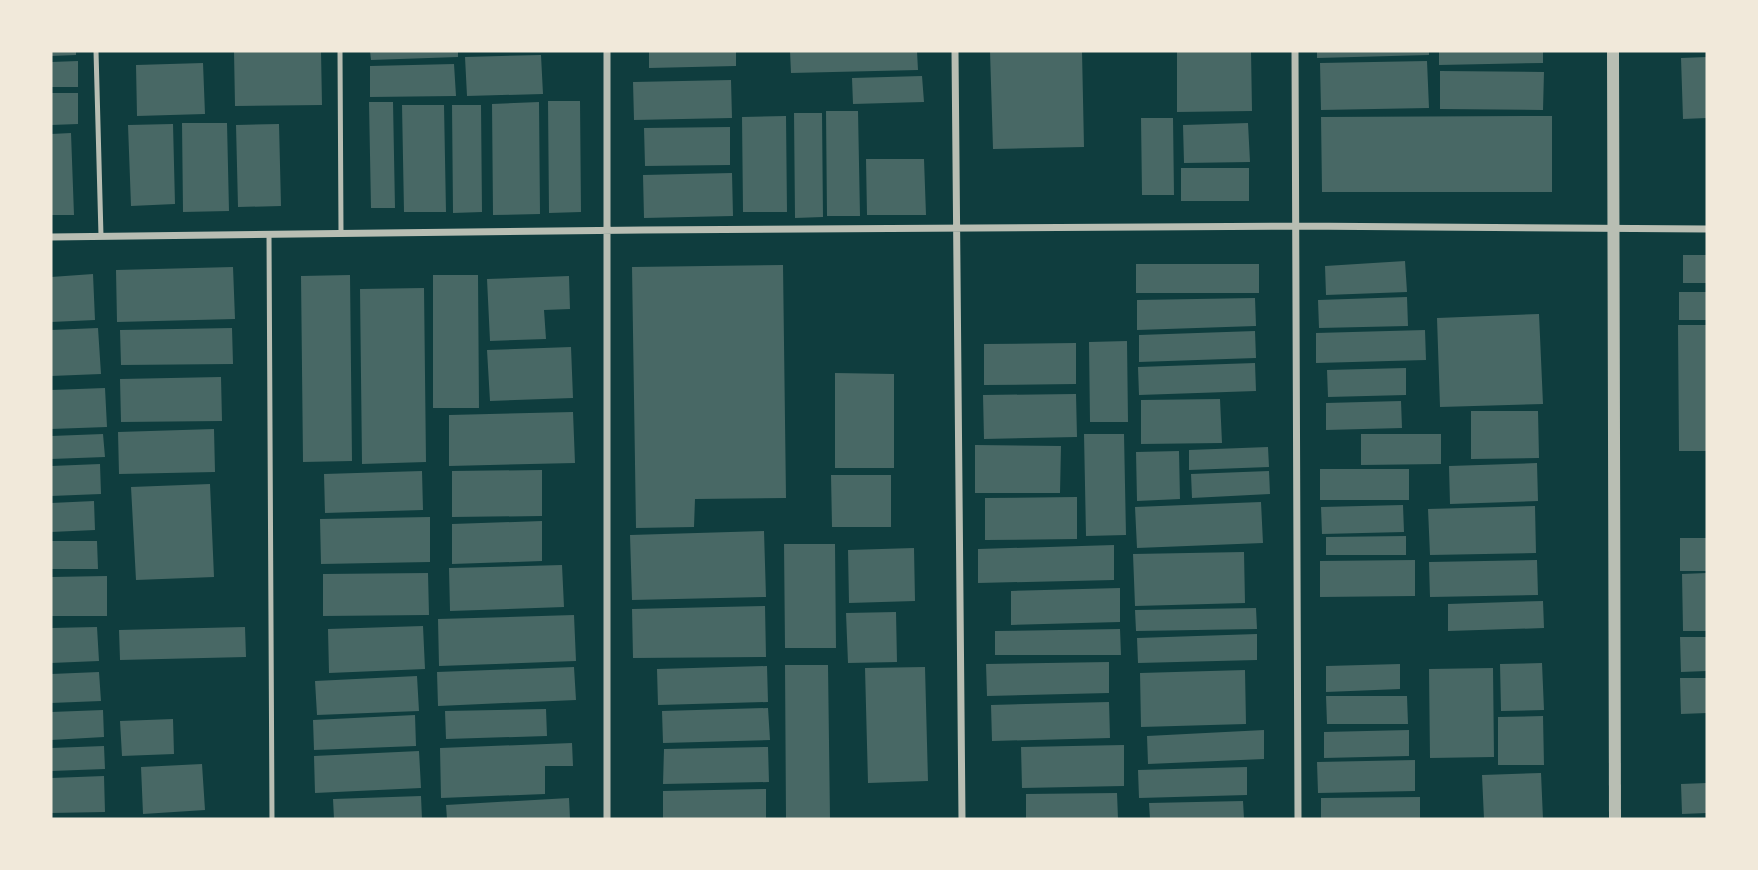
<svg xmlns="http://www.w3.org/2000/svg" width="1758" height="870" font-family="'Work Sans',sans-serif">
<style>
.building{fill:#486865}
.lines{fill:none;stroke-linecap:round;stroke-linejoin:round}
.service{stroke:#b8beb3;stroke-width:5}
.minor{stroke:#b8beb3;stroke-width:7}
.tertiary{stroke:#b8beb3;stroke-width:12}
</style>
<rect width="100%" height="100%" fill="#0f3d3e"/>
<path class="building" d="M51,51h25v4l-25,1z
M234,51h87l1,54 -87,1z
M370,51h88v6l-87,3z
M649,51h87v15l-87,2z
M790,51h127l1,19 -127,3z
M990,51h92l2,96 -91,2z
M1177,51h74l1,60 -75,1z
M1317,51h112v4l-112,3z
M1439,51h104v12l-104,2z
M541,55l2,39 -76,2 -2,-39z
M1707,57v61l-24,1 -2,-61z
M78,61v26h-27v-25z
M1427,61l2,47 -108,2 -1,-47z
M203,63l2,51 -68,2 -1,-51z
M454,64l2,32 -86,1v-31z
M1440,71l104,1 -1,38 -103,-1z
M922,76l2,26 -71,2 -1,-26z
M731,80l1,38 -98,2 -1,-38z
M51,93h27v31l-27,1z
M548,101h32l1,111 -32,1z
M369,102h24l2,106h-24z
M539,102l1,112 -47,1 -1,-111z
M402,105h42l2,107h-42z
M452,105h29l1,107 -29,1z
M826,111h32l2,105h-33z
M794,113h28l1,104 -28,1z
M786,116l1,96h-44l-1,-95z
M1552,116v76h-230l-1,-75z
M1141,118h32l1,77h-32z
M182,123h45l2,88 -46,1z
M1248,123l2,39 -66,1 -1,-38z
M173,124l2,80 -44,2 -3,-81z
M279,124l2,82 -43,1 -2,-82z
M730,127v38l-85,1 -1,-38z
M71,133l3,82h-23v-81z
M866,159h58l2,56h-59z
M1181,168h68v33h-68z
M732,173l1,43 -89,2 -1,-43z
M1683,255h24v28h-24z
M1405,261l2,31 -81,3 -1,-29z
M1136,264h123v29h-123z
M783,265l3,233 -91,1 -1,28 -58,1 -4,-261z
M233,267l2,52 -118,3 -1,-52z
M93,274l2,46 -44,2v-45z
M350,275l2,186 -49,1 -2,-186z
M433,275h45l1,133h-46z
M569,276l1,33 -26,1 2,29 -56,2 -3,-62z
M424,288l2,174 -64,2 -2,-175z
M1679,292h28v28h-28z
M1407,297l1,29 -89,2 -1,-28z
M1255,298l1,28 -119,4v-30z
M1539,314l4,90 -103,3 -3,-89z
M1678,325h29v126h-28z
M98,328l3,46 -50,2v-46z
M232,328l1,36 -112,1 -1,-35z
M1425,330l1,30 -110,3v-30z
M1255,331l1,27 -117,4v-27z
M1127,341l1,81h-38l-1,-80z
M1076,343v41l-92,1v-41z
M571,347l2,51 -83,3 -3,-51z
M1255,363l1,28 -117,4 -1,-28z
M1406,368v27l-78,2 -1,-27z
M835,373l59,1v94h-59z
M221,377l1,44 -101,1 -1,-43z
M105,388l2,39 -56,2v-39z
M1076,394l1,43 -93,2 -1,-44z
M1220,399l2,44 -81,1v-44z
M1401,401l1,27 -76,2v-27z
M1471,411h67l1,47 -68,1z
M573,412l2,51 -126,3v-51z
M214,429l1,43 -96,2 -1,-42z
M103,434l2,23 -54,2v-23z
M1084,434h40l2,101 -40,1z
M1361,434h80v30l-80,1z
M975,445l86,1 -1,47h-85z
M1268,447l1,20 -80,3v-20z
M1179,451l1,48 -43,2 -1,-49z
M1537,463l1,38 -88,3 -1,-38z
M100,464l1,30 -50,2v-30z
M1320,469h89v31h-89z
M542,470v46l-90,1v-46z
M422,471l1,39 -98,3 -1,-39z
M1269,471l1,23 -78,4 -1,-24z
M831,475h60v52h-59z
M210,484l4,93 -78,3 -5,-93z
M1077,497v42l-92,1v-42z
M94,501l1,29 -44,2v-29z
M1261,502l2,41 -126,5 -2,-41z
M1403,505l1,27 -82,2 -1,-27z
M1535,506l1,47 -106,2 -2,-46z
M430,517v45l-109,2 -1,-45z
M542,521v40l-90,3v-40z
M764,531l2,66 -134,3 -2,-65z
M1406,536v19h-80v-18z
M1680,538h27v33h-27z
M51,541h46l1,28h-47z
M784,544h51l1,104h-51z
M1114,545v35l-136,3v-34z
M914,548l1,53 -66,2 -1,-53z
M1244,552l1,51 -110,3 -2,-52z
M1415,560v36l-95,1v-36z
M1537,560l1,35 -108,2 -1,-35z
M562,565l2,42 -114,4 -1,-43z
M428,573l1,42 -106,1v-42z
M1707,573v58h-24l-1,-57z
M107,576v40h-56v-39z
M1120,588v34l-109,3v-34z
M1543,601l1,27 -96,3v-27z
M765,606l1,51 -133,1 -1,-49z
M1256,608l1,21 -121,2 -1,-21z
M896,612l1,50 -49,1 -2,-50z
M574,615l2,46 -137,5 -1,-47z
M423,626l2,43 -96,4 -1,-44z
M97,627l2,34 -48,2v-35z
M245,627l1,30 -126,3 -1,-30z
M1120,629l1,26h-126v-24z
M1257,634v26l-119,3 -1,-25z
M1680,637h27v34l-26,1z
M1109,662v31l-122,3 -1,-32z
M1542,663l2,47 -43,1 -1,-47z
M1400,664v25l-74,3v-26z
M785,665h43l2,154h-44z
M767,666l1,36 -110,3 -1,-36z
M574,667l2,33 -138,6 -1,-34z
M925,667l3,114 -60,2 -3,-115z
M1493,668l1,89 -64,1 -1,-89z
M1245,670l1,54 -105,3 -1,-54z
M99,672l2,29 -50,2v-29z
M417,676l2,35 -102,4 -2,-34z
M1680,678h27v35l-26,1z
M1326,696h81l1,28h-81z
M1109,702l1,36 -118,3 -1,-36z
M768,708l2,32 -107,3 -1,-32z
M546,709l1,27 -101,3 -1,-28z
M103,710l1,27 -53,3v-28z
M415,715l1,31 -102,4 -1,-30z
M1543,716l1,49h-46v-48z
M173,719l1,35 -52,2 -2,-35z
M1264,730v29l-116,5 -1,-28z
M1409,730v26l-85,2v-26z
M572,743l1,23h-28v28l-104,4 -1,-50z
M1124,745v41l-102,2 -1,-41z
M104,746l1,23 -54,2v-23z
M768,747l1,35 -106,2 1,-35z
M419,751l2,37 -106,5 -1,-37z
M1415,760v31l-97,2 -1,-31z
M202,764l3,46 -62,4 -2,-47z
M1247,767v28l-108,3 -1,-28z
M1541,773l2,46h-59l-2,-44z
M104,776l1,36 -54,1v-35z
M1707,783v30l-25,1 -1,-30z
M766,789v30h-103v-28z
M1117,793l1,26h-92v-25z
M421,796l1,23h-88l-1,-20z
M1420,797v22h-99v-21z
M569,798l1,21h-123l-1,-14z
M1243,801l1,18h-94l-1,-16z"/>
<g class="lines">
<path class="service" d="M96,51l5,185
M340,51l1,182
M269,234l3,585"/>
<path class="minor" d="M607,51v768
M955,51l7,768
M1295,51l3,768
M51,237l592,-7 653,-4 411,3"/>
<path class="tertiary" d="M1613,51l2,768"/>
</g>
<rect width="1758" height="870" fill="none" stroke="#f1e9da" stroke-width="105"/>
</svg>
